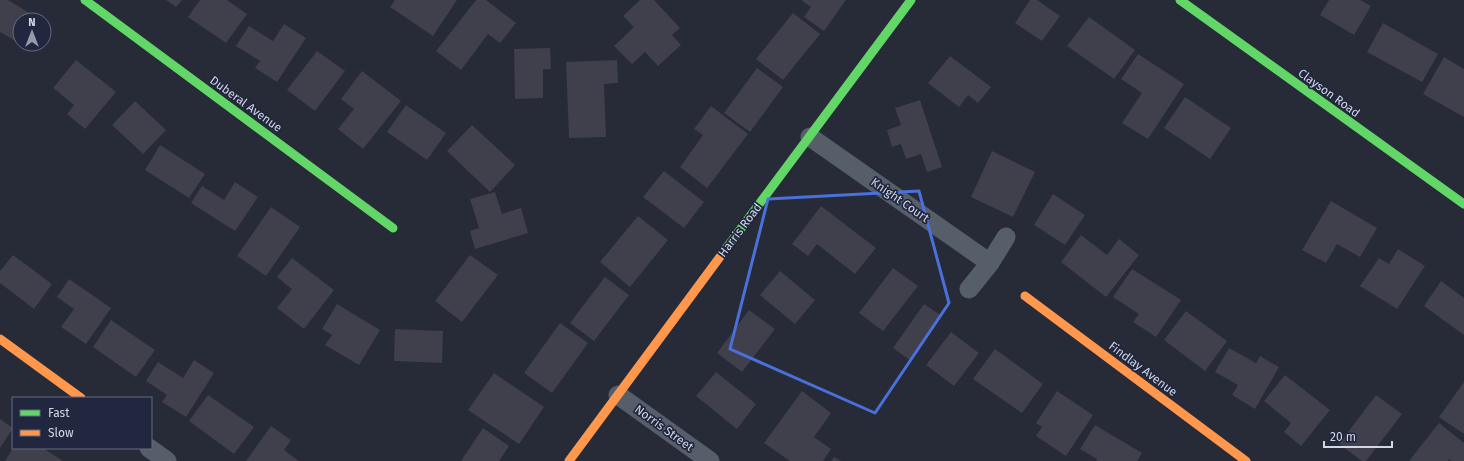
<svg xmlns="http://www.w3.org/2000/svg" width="1464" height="461" font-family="'Fira Sans',sans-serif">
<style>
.building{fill:#403f4c}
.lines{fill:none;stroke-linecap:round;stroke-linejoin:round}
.street{stroke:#565e69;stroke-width:19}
.fast{stroke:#63d668;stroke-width:9}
.slow{stroke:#ff974d;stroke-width:9}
.marked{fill:none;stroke:#4a70dc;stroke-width:3;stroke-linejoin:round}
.labels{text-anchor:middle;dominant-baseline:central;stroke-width:3.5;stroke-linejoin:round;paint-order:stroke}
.street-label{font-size:12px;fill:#d2d7e6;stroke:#20273e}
</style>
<rect width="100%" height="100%" fill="#272a37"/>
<path class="building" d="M0,0h8l33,20h-21v24h13l-3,6 -30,-18z
M166,0h16l-6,7z
M200,0h27l20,14 -21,29 -38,-26z
M395,0h62l-24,36 -43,-29z
M476,0h10l30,23 -16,20 -12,-9 -27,36 -25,-19z
M640,0h14l26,28 -8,7 9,10 -23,21 -13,-14 -13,12 -18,-18 20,-19 -11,-11z
M801,0h45l-22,31 -20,-14 7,-10z
M1030,0h7l23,16 -18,25 -27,-18z
M1329,0h31l11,6 -17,29 -34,-20z
M793,13l27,21 -37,46 -27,-21z
M1089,17l46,33 -21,29 -47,-33z
M1383,23l55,31 -16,28 -55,-30z
M284,24l22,14 -29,44 -22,-14 5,-7 -24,-15 13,-20 24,15z
M550,48l1,21h-8v29l-28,1 -1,-50z
M317,51l28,20 -30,40 -28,-21z
M1138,54l46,30 -36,55 -26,-16 20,-30 -21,-14z
M950,56l41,31 -13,16 -10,-8 -9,12 -31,-24z
M1444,57l20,12v48l-41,-23z
M76,60l40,32 -31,37 -18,-15 7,-9 -21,-17z
M617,60l1,23 -14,1 2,53 -37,1 -3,-76z
M757,68l26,19 -33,45 -26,-19z
M362,71l39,30 -38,48 -25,-20 16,-20 -13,-10z
M1185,97l46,31 -21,31 -46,-31z
M920,100l22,67 -15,5 -6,-18 -15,5 -5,-15 -9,3 -5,-17 14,-5 -6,-17z
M135,101l31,29 -23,24 -31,-29z
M406,105l40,28 -19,27 -40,-28z
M711,106l37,28 -41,54 -27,-21 23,-32 -9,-6z
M472,125l43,40 -25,27 -43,-41z
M160,145l45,29 -16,24 -44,-28z
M992,151l43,21 -22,45 -42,-20z
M664,171l40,31 -20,26 -41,-31z
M235,182l23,15 -23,34 -44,-28 11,-17 22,14z
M495,192l7,22 19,-6 7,25 -53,16 -5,-18 9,-3 -9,-29z
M1053,194l32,21 -20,30 -31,-20z
M1331,201l46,27 -17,29 -23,-13 -11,19 -24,-13z
M821,206l55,42 -21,26 -38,-30 -9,12 -16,-12z
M271,207l29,20 -34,49 -29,-20z
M638,216l30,24 -38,47 -30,-25z
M1081,235l26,20 12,-16 20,16 -33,42 -45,-35z
M1398,249l27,17 -28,43 -37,-23 19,-28 10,6z
M13,255l39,29 -18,25 -34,-26v-12z
M470,255l28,20 -36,47 -27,-21z
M292,258l42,32 -30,39 -27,-21 15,-19 -15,-12z
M893,268l25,18 -35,45 -24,-18z
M1132,269l49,31 -25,37 -23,-15 6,-8 -26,-17z
M780,271l35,29 -20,24 -35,-29z
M605,277l24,18 -35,46 -24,-18z
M69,279l42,29 -25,36 -25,-17 13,-18 -17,-12z
M1441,281l23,17v37l-40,-29z
M337,304l43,26 -21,35 -34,-20 7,-10 -10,-6z
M924,304l18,12 -31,45 -18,-13z
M749,310l26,19 -33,43 -25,-19z
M1186,311l41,30 -22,30 -41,-31z
M111,320l44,30 -19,27 -43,-30z
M560,323l28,20 -36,50 -28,-20z
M395,329l48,2 -1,32 -48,-2z
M951,332l28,21 -25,33 -28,-21z
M1229,348l27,15 4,-7 19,11 -24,42 -23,-14 6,-10 -23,-13z
M995,349l48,35 -21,29 -49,-34z
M194,360l20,13 -28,44 -24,-15 5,-7 -21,-14 12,-19 25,16z
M716,372l40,32 -19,25 -41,-33z
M494,373l50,34 -25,37 -51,-34z
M1285,375l45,35 -29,36 -17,-14 7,-9 -27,-22z
M1464,382v52l-25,-17z
M802,391l29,22 -17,24 17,12 -8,12h-33l-26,-18z
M1057,391l36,24 -27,41 -30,-20 6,-9 -6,-4z
M208,395l46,32 -20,27 -45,-33z
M1376,395l26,19 -36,47h-4l-23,-17z
M0,419l13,9 -13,20z
M1439,423l25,20v18h-13l-2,-2 -1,2h-39z
M1095,425l47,28 -5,8h-41l1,-2 -17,-10z
M271,426l20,14 -7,10 15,11h-53z
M483,428l26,18 -10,15h-38z
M13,448h30l20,13h-58z
M834,457l7,4h-10z"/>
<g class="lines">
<path class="street" d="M810,137l180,126
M969,289l21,-26 16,-26
M618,395l92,66
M149,448l18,13"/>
<path class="fast" d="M85,0l308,228
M1180,0l284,204
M728,246l183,-246"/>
<path class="slow" d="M1025,296l221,165
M0,339l81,59
M569,461l159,-215"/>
</g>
<path class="marked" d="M919,191l30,112 -74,110 -145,-64 38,-150z"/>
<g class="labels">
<g class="street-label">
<text transform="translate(1329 93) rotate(36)">Clayson Road</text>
<text transform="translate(246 104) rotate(36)">Duberal Avenue</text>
<text transform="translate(900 200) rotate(35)">Knight Court</text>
<text transform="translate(740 230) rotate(-53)">Harris Road</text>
<text transform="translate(1143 369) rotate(37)">Findlay Avenue</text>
<text transform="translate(664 428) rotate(36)">Norris Street</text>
</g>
</g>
<rect x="12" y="397" width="140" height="52" fill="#20273e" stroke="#676d81"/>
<rect x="20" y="410" width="20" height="6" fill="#63d668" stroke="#676d81"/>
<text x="48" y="417" font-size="12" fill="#d2d7e6">Fast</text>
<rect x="20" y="430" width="20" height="6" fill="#ff974d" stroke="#676d81"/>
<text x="48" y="437" font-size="12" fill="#d2d7e6">Slow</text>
<g transform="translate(32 32)"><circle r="19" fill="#20273e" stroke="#676d81"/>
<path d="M0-3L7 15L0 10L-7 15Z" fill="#969aa9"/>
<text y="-6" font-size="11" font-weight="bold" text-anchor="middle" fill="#d2d7e6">N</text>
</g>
<path d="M1324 441v6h68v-6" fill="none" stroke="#d2d7e6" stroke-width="2"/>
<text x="1330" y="441" font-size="12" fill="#d2d7e6" stroke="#20273e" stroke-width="3" paint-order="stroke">20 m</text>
</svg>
